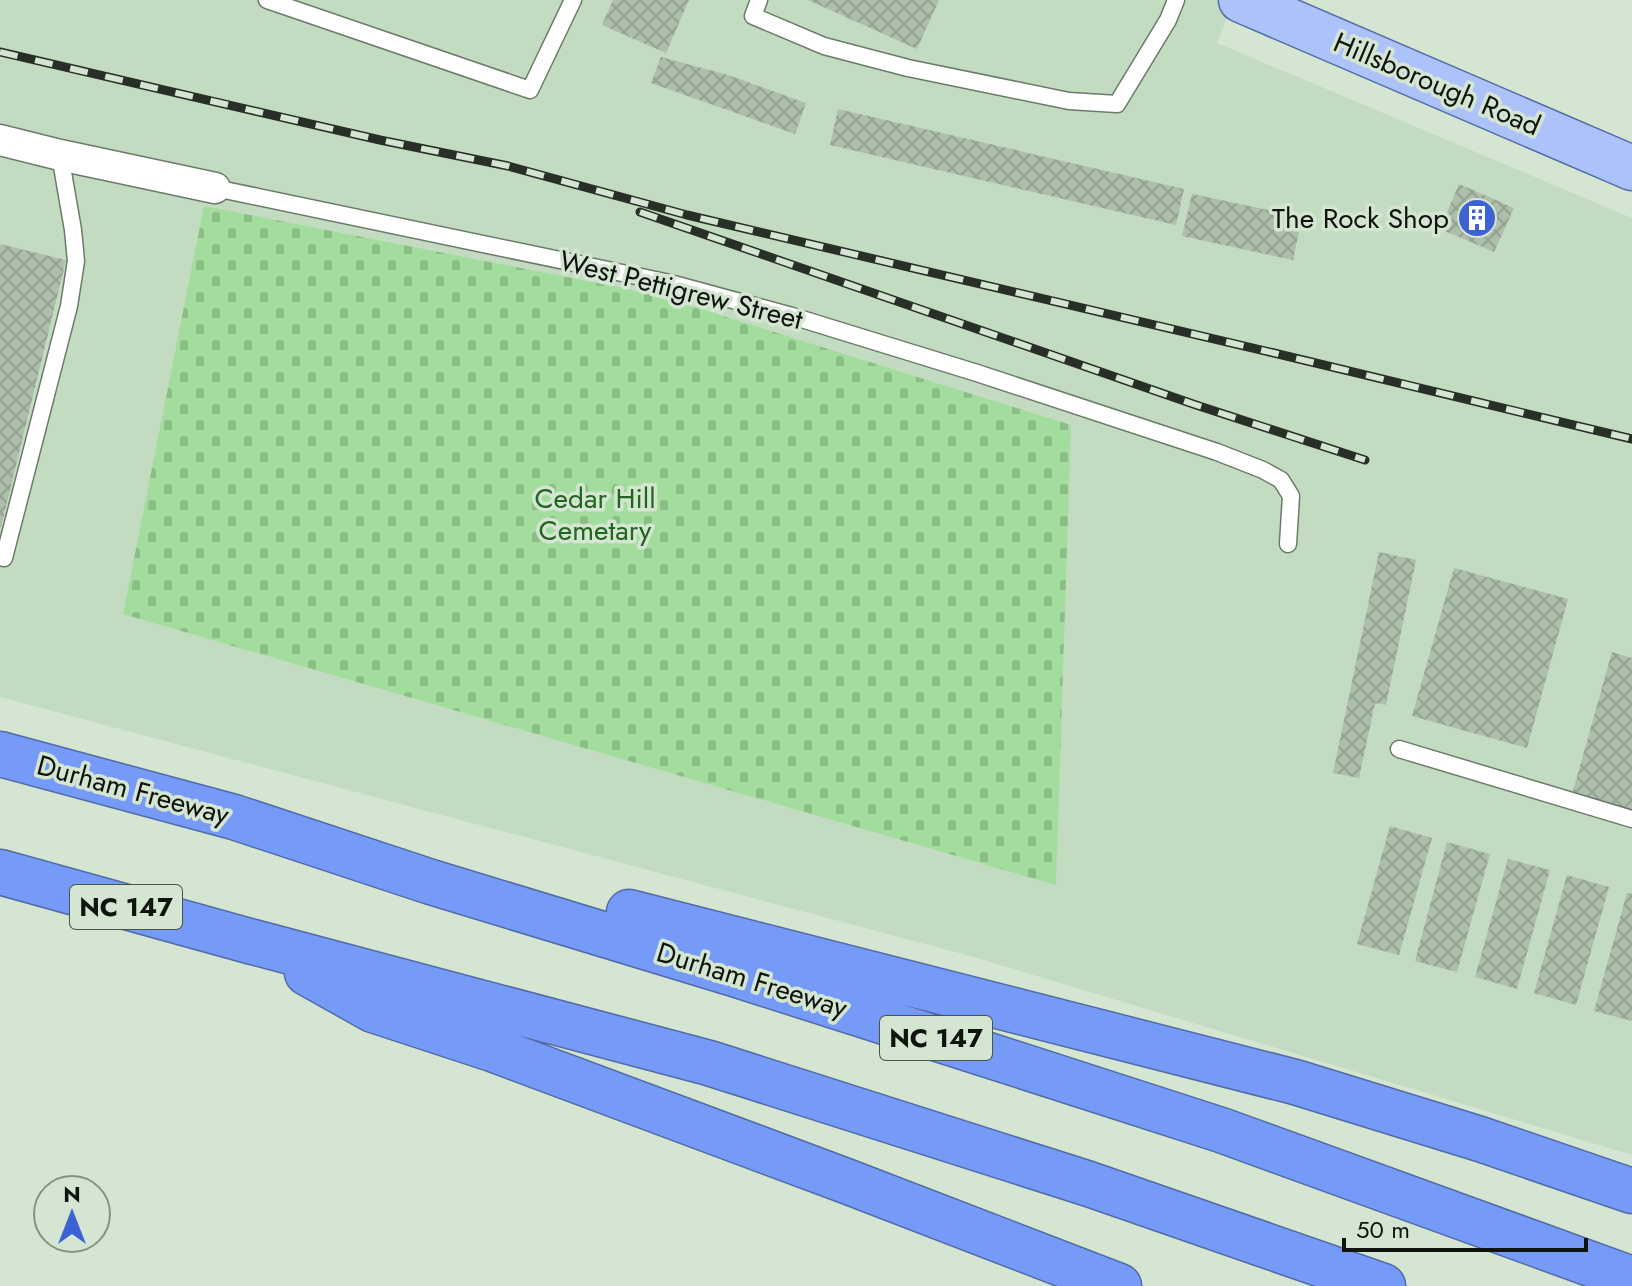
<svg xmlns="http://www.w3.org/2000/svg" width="1632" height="1286" font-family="Jost,sans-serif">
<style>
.built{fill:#c3dbc1}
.cemetery{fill:url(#cemetery-stones)}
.building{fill:url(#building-cross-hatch)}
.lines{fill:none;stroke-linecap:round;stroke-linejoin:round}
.lane-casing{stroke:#6b7b69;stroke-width:19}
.street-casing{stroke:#6b7b69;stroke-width:33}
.primary-casing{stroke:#526ba6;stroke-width:47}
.highway-casing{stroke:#526ba6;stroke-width:47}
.lane{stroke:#fff;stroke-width:16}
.street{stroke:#fff;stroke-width:30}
.primary{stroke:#adc2fb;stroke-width:44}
.highway{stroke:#769af8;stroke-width:44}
.rail-casing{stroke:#272f26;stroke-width:9}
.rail{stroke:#d4e6d2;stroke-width:6;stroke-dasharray:18;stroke-linecap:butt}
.labels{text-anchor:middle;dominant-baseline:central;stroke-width:7;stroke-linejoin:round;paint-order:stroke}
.shield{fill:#d4e6d2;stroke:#4a5449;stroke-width:2}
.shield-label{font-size:26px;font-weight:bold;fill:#0f150e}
.street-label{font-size:28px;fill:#0f150e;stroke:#d4e6d2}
.poi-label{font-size:28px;fill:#0f150e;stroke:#d4e6d2;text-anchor:end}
.park-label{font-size:28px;fill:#21661e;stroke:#d4e6d2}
</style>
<defs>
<pattern id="cemetery-stones" width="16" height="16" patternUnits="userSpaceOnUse" patternTransform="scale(2)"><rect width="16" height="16" fill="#a3dd9e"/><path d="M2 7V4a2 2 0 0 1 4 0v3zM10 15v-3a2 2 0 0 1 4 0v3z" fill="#8bbd87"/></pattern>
<pattern id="building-cross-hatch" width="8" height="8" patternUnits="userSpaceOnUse" patternTransform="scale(2)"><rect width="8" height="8" fill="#adbeab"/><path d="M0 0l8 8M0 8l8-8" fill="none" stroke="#94a292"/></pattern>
</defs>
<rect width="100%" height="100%" fill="#d4e6d2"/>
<path class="built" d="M0,0h1234l-17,43 415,175v937l-658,-198 -974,-260z"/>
<path class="cemetery" d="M204,206l449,88 418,131 -15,460 -933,-271z"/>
<path class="building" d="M613,0h76l-23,53 -64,-28z
M808,0h131l-22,49z
M661,57l67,18 78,28 -11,31 -144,-51z
M838,109l346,80 -8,36 -346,-80z
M1459,184l55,24 -20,44 -54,-23z
M1192,194l110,23 -9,43 -111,-24z
M0,244l66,16 -65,267h-1z
M1379,552l37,8 -30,145 -11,-2 -16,75 -26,-5z
M1454,568l114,31 -41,149 -115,-32z
M1612,652l20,6v157l-61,-17z
M1390,826l42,12 -33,117 -42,-11z
M1447,842l43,12 -33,118 -42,-11z
M1508,859l42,11 -33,119 -42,-12z
M1567,875l42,12 -33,118 -42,-12z
M1627,893l5,1v127l-38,-10z"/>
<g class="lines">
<g class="lane-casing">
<path id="lane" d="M267,0l263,90 43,-90
M759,0l-6,16 71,30 84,22 161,33 48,3 51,-84 8,-20
M215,188l455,95 122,33 185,57 240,79 46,18 18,10 10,16 -3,48
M4,558l65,-252 7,-45 -3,-31 -13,-75
M1399,749l233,70"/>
</g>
<g class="street-casing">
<path id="street" d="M0,140l60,15 155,33"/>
</g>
<g class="primary-casing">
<path id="primary" d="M1241,0l391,168"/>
</g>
<g class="highway-casing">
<path id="highway" d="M0,754l234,63 197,65 303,92 248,79 239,77 411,149
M0,872l253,70 456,121 380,121 294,102
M629,912l666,170 185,57 152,52
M307,973l66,37 119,39 354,132 273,105"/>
</g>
<use href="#lane" class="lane"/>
<use href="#street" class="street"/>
<use href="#primary" class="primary"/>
<use href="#highway" class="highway"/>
<g class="rail-casing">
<path id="rail" d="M0,52l380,88 128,26 179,49 587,138 358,86
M640,212l556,193 169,55"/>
</g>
<use href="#rail" class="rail"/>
</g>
<defs>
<g id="building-disc" transform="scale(2)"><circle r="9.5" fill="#3e62d3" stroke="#d4e6d2"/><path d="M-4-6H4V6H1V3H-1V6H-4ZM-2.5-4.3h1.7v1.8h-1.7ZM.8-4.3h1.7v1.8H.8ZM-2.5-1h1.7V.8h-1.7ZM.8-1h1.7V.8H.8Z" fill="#fff"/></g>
</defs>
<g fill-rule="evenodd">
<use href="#building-disc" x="1477" y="218"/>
</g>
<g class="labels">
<g class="shield">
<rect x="70" y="885" width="112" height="44" rx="6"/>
<rect x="880" y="1016" width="112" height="44" rx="6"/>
</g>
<g class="shield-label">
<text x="126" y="907">NC 147</text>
<text x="936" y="1038">NC 147</text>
</g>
<g class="street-label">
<text transform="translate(1437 84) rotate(23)">Hillsborough Road</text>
<text transform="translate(681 290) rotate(14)">West Pettigrew Street</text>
<text transform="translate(133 790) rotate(15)">Durham Freeway</text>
<text transform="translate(752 980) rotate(17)">Durham Freeway</text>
</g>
<g class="poi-label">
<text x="1449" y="218">The Rock Shop</text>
</g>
<g class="park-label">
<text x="595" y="498">Cedar Hill<tspan x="595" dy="32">Cemetary</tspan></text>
</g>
</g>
<g transform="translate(72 1214)"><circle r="38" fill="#d4e6d2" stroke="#859284" stroke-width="2"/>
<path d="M0-6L14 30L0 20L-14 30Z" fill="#3e62d3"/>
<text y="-12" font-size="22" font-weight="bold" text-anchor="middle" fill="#0f150e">N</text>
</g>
<path d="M1344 1238v12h242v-12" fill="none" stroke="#0f150e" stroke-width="4"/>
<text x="1356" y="1238" font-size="24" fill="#0f150e" stroke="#d4e6d2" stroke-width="6" paint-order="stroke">50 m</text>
</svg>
